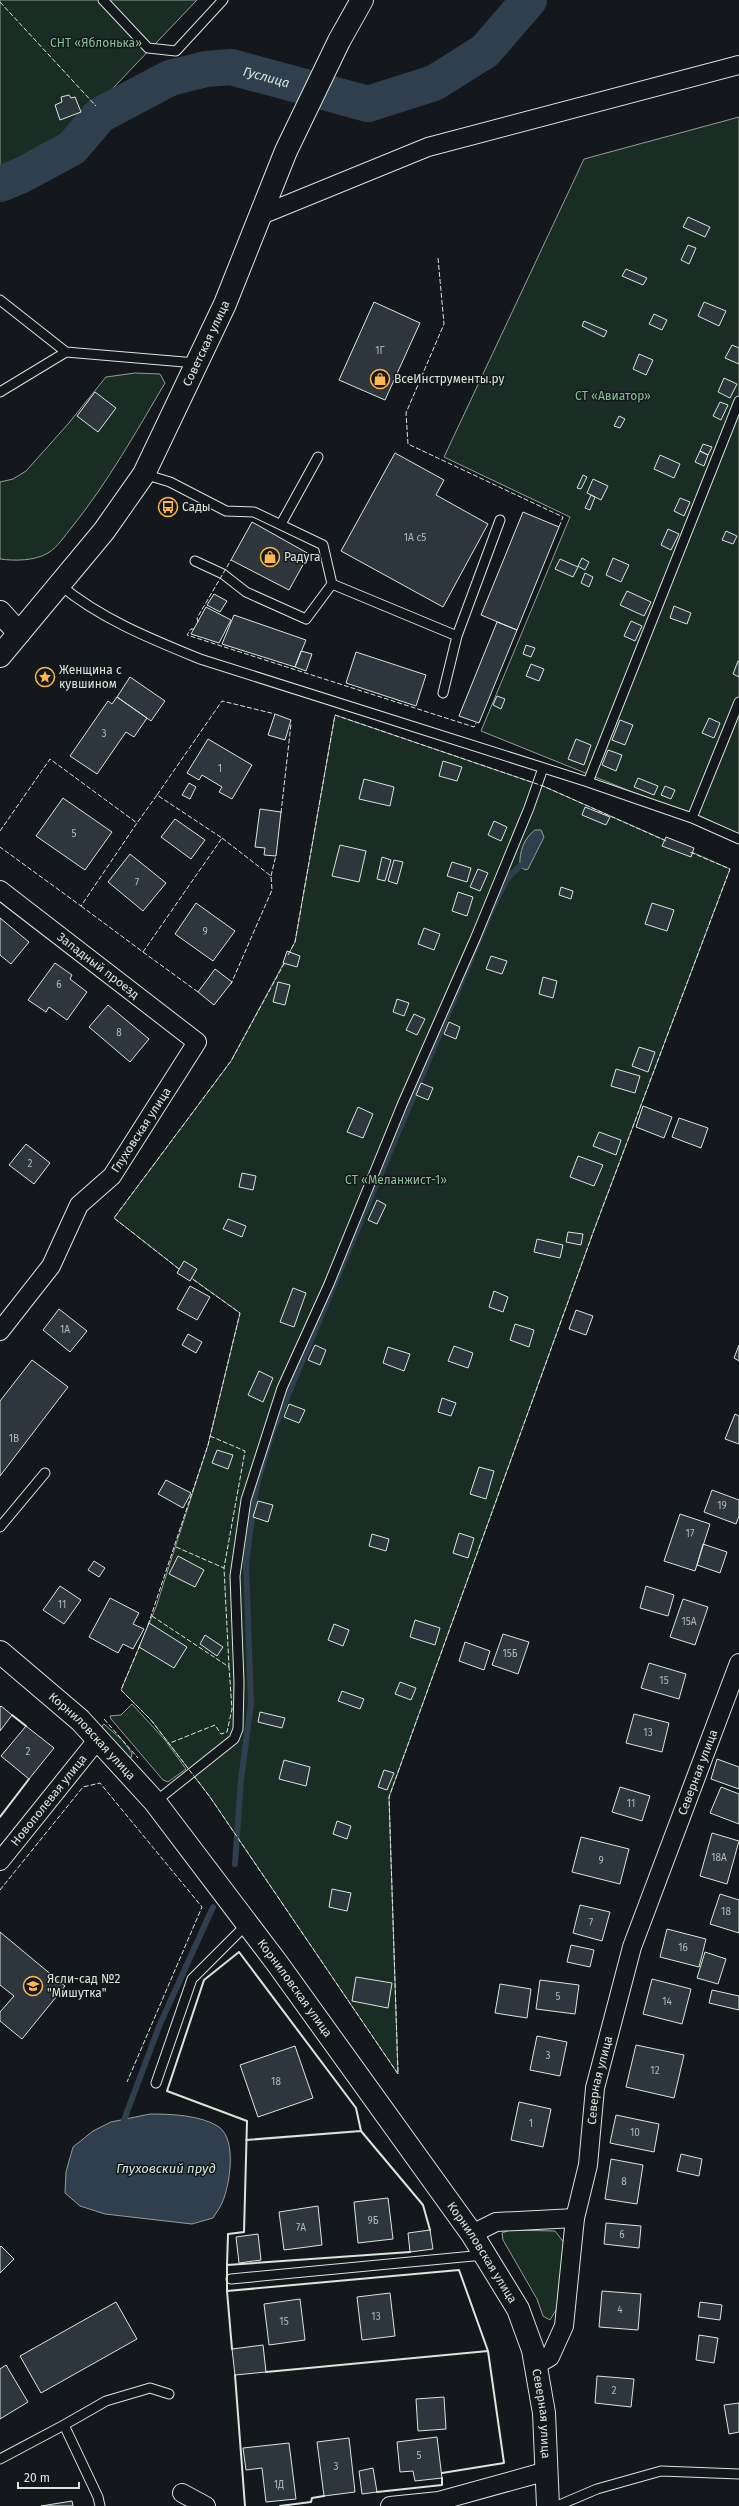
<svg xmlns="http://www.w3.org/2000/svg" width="739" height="2506" font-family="'Fira Sans',sans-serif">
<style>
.green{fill:#1a2d24;stroke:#939e99}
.water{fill:#2f3f4d;stroke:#939e99}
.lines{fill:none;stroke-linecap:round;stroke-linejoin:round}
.stream{stroke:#2f3f4d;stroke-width:6}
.river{stroke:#2f3f4d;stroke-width:36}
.building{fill:#2c363c;stroke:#d8e6dc}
.lane-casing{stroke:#d8e6dc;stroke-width:11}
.street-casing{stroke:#d8e6dc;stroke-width:20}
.secondary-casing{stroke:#d8e6dc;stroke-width:24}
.lane{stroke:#14181c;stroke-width:9}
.street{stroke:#14181c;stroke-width:18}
.secondary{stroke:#14181c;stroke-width:22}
.fence{stroke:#d8e6dc;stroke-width:1;stroke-dasharray:5 2;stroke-linecap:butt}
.wall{stroke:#d8e6dc;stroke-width:2}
.labels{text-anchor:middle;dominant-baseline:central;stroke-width:3;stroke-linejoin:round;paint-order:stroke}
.number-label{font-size:10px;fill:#adbab4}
.park-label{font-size:12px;fill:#8ac095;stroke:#14181c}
.street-label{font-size:12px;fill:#d8e6dc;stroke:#14181c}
.poi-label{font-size:12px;fill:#d8e6dc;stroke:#14181c;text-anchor:start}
.water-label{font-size:13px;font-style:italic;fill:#d8e6dc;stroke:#14181c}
</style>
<rect width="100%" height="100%" fill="#14181c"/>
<path class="green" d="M0,0h197l-101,106 -30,36 -66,28z
M739,117v718l-258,-104 89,-214 -126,-60 140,-298z
M135,373l25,1 5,9c-29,49 -57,99 -93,144 -7,8 -14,20 -24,26 -13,8 -34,8 -48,6v-77l13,-3 13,-8 42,-47 38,-47z
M335,715l208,71 187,83 -136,361 -205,567 9,277 -188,-277 -59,-77 -30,-30 35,-83 52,-162 32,-132 -61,-44 -65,-51 117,-157 64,-119z
M132,1704l33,36 21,29 -18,13 -5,-2 -52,-61 -1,-3 11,-1z
M104,1724l18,16 10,13 -1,5h-2l-25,-27 -2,-5z
M510,2230l45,1 10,13 -5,59 -10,17 -7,-4 -6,-17 -34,-59 -1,-7z"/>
<path class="water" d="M535,830h6l3,7 -16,32 -3,1 -5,-4c-1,-14 4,-28 15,-36z
M150,2114c21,0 51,1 69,13 18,13 11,58 3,76 -2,5 -6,10 -9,15l-21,6 -87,-10 -25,-8 -15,-13 1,-21 7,-25 20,-16 18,-9z"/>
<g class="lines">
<path class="stream" d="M235,1864l6,-84 10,-76 -5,-141 10,-75 16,-55 220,-524 15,-30 13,-13
M124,2120l36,-96 53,-117"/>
<path class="river" id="s1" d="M0,184l22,-9 50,-27 28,-33 70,-37 36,-9 25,-2 137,37 66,-21 51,-32 44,-51"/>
</g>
<path class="building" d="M69,95l2,3 4,-1 6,15 -21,8 -5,-15 7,-3 -1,-5z
M688,217l22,10 -5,10 -22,-10z
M688,245l8,3 -7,16 -8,-4z
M626,269l21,9 -4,7 -21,-9z
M374,302l46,21 -35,77 -46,-20z
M704,302l22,9 -7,15 -21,-10z
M654,314l13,6 -5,10 -13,-6z
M584,321l23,10 -3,6 -22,-11z
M732,345l7,3v16l-14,-6z
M639,354l14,6 -7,15 -13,-6z
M724,378l13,6 -7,14 -12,-6z
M95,392l21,16 -18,24 -21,-16z
M720,402l8,3 -7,15 -8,-4z
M619,416l6,3 -5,9 -6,-2z
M703,444l9,3 -4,8 -8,-4z
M700,451l8,4 -4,11 -9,-4z
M395,453l49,27 -8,15 52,29 -45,83 -102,-56z
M660,455l20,9 -6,14 -20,-9z
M583,475l4,2 -6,12 -4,-1z
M593,479l15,7 -7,14 -14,-7z
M591,495l4,2 -5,13 -5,-2z
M680,498l10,4 -6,14 -10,-5z
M523,512l36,15 -42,103 -36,-15z
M252,522l57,32 -20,36 -58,-30z
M668,529l11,5 -8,16 -10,-5z
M726,531l11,5 -4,8 -11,-4z
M582,558l7,4 -4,8 -7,-4z
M613,558l16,7 -8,17 -15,-7z
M560,559l18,8 -5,10 -18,-8z
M585,573l8,4 -4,10 -8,-4z
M627,591l24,11 -7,14 -24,-11z
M214,594l13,7 -7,11 -13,-7z
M674,606l17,7 -4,11 -17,-6z
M206,607l25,13 -12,23 -28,-9z
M234,615l72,25 -11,27 -73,-23z
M631,621l11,5 -7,15 -11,-5z
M497,622l20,8 -38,93 -20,-7z
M526,645l9,3 -4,9 -8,-3z
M301,651l11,3 -6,17 -11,-4z
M356,652l70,23 -10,31 -70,-23z
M738,661h1v16l-6,-3z
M531,664l13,5 -5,12 -13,-5z
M130,677l35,24 -14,20 -34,-24z
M497,696l8,3 -4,10 -8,-4z
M117,697l30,21 -13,19 -8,-5 -29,42 -27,-18 38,-55 4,3z
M275,714l16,6 -6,20 -17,-5z
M709,718l11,5 -6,15 -12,-5z
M620,720l13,5 -8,20 -13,-5z
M208,739l44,26 -20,34 -13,-7 3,-5 -20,-12 -3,5 -12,-7z
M576,739l15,6 -7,20 -16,-6z
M608,750l14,5 -6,16 -14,-6z
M443,761l19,6 -5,14 -18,-5z
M638,778l20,8 -4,9 -20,-8z
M364,779l30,8 -4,19 -31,-7z
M189,783l7,4 -6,12 -8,-4z
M665,786l10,4 -4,9 -10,-4z
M63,798l49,34 -27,38 -49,-34z
M585,807l25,10 -4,8 -24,-10z
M260,809l21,3 -5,44 -12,-1 1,-7 -10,-1z
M175,819l30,21 -14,19 -30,-22z
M494,821l13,6 -6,14 -13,-6z
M666,837l28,11 -3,9 -29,-11z
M340,845l26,6 -7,31 -27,-6z
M130,854l36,29 -23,28 -35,-29z
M382,857l9,3 -6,21 -8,-2z
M394,860l9,2 -6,22 -9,-3z
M452,862l19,6 -4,14 -20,-6z
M478,869l10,4 -8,18 -10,-4z
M561,887l12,4 -2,8 -12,-4z
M458,892l15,5 -6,19 -15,-5z
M196,903l39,28 -22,30 -38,-27z
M652,903l22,7 -7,21 -22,-7z
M0,918l29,24 -18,22 -11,-9z
M424,928l16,6 -6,16 -16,-6z
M287,951l13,5 -3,11 -14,-4z
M491,956l16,5 -5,13 -16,-5z
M55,963l17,12 -2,4 17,13 -20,28 -18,-13 -3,5 -18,-12z
M215,969l17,13 -18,23 -16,-13z
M543,977l14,4 -4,17 -14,-4z
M278,982l12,3 -5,20 -12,-3z
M397,999l12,4 -5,13 -11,-4z
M108,1005l41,34 -19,23 -41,-35z
M414,1014l11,5 -8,16 -11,-5z
M449,1022l11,5 -4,12 -12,-5z
M639,1047l16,5 -7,20 -16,-6z
M616,1069l24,7 -5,17 -24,-7z
M421,1083l12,5 -5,12 -12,-5z
M643,1106l29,11 -8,21 -28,-11z
M358,1107l15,7 -10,24 -16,-6z
M679,1118l29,10 -7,20 -29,-11z
M599,1132l22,8 -5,15 -23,-9z
M26,1144l24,19 -16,21 -25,-19z
M578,1156l25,9 -9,21 -24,-9z
M242,1173l14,3 -3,14 -14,-3z
M377,1200l9,5 -9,19 -9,-4z
M228,1219l18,7 -4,11 -19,-8z
M568,1232l15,2 -2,11 -15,-3z
M537,1239l26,6 -3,13 -26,-6z
M184,1261l13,8 -7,12 -13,-8z
M190,1286l20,11 -13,23 -20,-11z
M293,1288l13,5 -12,34 -14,-5z
M494,1291l14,6 -5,15 -14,-5z
M59,1309l28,22 -17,21 -27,-22z
M576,1310l17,6 -7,19 -17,-6z
M515,1324l19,6 -5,17 -19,-7z
M188,1334l14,8 -6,11 -14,-8z
M315,1345l11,5 -6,15 -12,-5z
M739,1345v16l-5,-3z
M454,1346l19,7 -5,15 -20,-7z
M388,1347l22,7 -6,17 -21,-8z
M32,1360l36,27 -68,89v-75z
M259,1371l14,7 -10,24 -15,-7z
M442,1398l14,5 -5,13 -13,-4z
M289,1404l16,6 -6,13 -15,-6z
M735,1414l4,2v28l-14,-5z
M217,1450l16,5 -5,14 -16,-6z
M479,1467l15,4 -8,28 -16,-5z
M166,1480l25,13 -8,15 -25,-14z
M712,1490l27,10v16l-3,8 -32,-12z
M258,1501l15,4 -5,17 -15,-5z
M680,1514l30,10 -15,47 -31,-10z
M459,1533l15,5 -6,20 -15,-5z
M372,1534l17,5 -3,12 -17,-5z
M703,1544l24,8 -7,21 -23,-8z
M178,1556l26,14 -9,17 -26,-13z
M94,1561l11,7 -6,9 -11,-7z
M60,1586l21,14 -17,24 -21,-14z
M646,1586l28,9 -6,21 -28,-8z
M110,1598l29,15 -6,11 11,5 -11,20 -10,-5 -5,9 -29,-16z
M683,1599l25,8 -13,38 -25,-8z
M415,1620l25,8 -5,17 -25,-8z
M149,1623l38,24 -13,21 -35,-21z
M334,1624l15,6 -6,16 -15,-6z
M503,1634l26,8 -11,32 -26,-9z
M205,1635l18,12 -6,9 -17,-12z
M465,1642l25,9 -6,19 -25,-9z
M649,1663l37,11 -7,25 -38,-11z
M400,1682l16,6 -5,12 -16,-6z
M342,1691l22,8 -4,10 -22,-8z
M1,1706l11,9 -12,16v-24z
M260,1712l25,6 -3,10 -24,-6z
M634,1714l35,9 -7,29 -36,-9z
M26,1726l28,22 -25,31 -28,-23z
M717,1759l22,8v22l-28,-10z
M284,1760l26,7 -4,19 -27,-7z
M384,1770l10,3 -7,17 -9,-3z
M620,1787l30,9 -8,25 -30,-9z
M721,1787l18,7v30l-29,-11z
M337,1821l14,5 -4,13 -14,-5z
M712,1833l27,8 -12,43 -27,-8z
M581,1837l48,12 -9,35 -48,-12z
M332,1889l19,4 -4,18 -18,-4z
M720,1894l19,6v33l-29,-9z
M580,1905l30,7 -8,29 -29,-8z
M667,1929l39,10 -7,28 -39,-10z
M0,1932l65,54 -43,53 -22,-18v-9l14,-16 -14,-11z
M571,1945l23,5 -4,17 -23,-5z
M705,1952l21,7 -8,25 -21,-6z
M356,1977l36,6 -4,25 -36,-7z
M652,1979l39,10 -9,35 -39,-10z
M540,1980l39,5 -4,29 -39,-5z
M500,1984l31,5 -4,29 -32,-5z
M712,1990l27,6v14l-30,-7z
M537,2036l30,6 -7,34 -30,-6z
M636,2045l48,10 -10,43 -48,-11z
M295,2046l18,52 -55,19 -18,-52z
M519,2102l32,7 -8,38 -32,-7z
M616,2115l43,9 -5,28 -44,-9z
M681,2154l21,5 -3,17 -22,-5z
M611,2159l32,6 -6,39 -32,-5z
M388,2198l5,41 -35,4 -4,-41z
M318,2206l4,39 -38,5 -5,-38z
M606,2223l35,3 -2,22 -35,-4z
M430,2230l3,19 -23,3 -2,-19z
M258,2234l3,26 -22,3 -3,-26z
M1,2246l13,13 -14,14v-26z
M602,2291l39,3 -3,36 -39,-3z
M390,2293l5,43 -33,4 -5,-43z
M300,2299l5,41 -36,5 -5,-41z
M116,2302l21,37 -96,54 -21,-37z
M700,2302l22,3 -2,15 -22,-3z
M699,2335l19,3 -4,25 -18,-3z
M263,2345l3,27 -31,3 -3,-26z
M6,2365l22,37 -28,17v-50z
M597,2376l37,3 -3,28 -36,-4z
M444,2397l2,32 -28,2 -2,-32z
M739,2403v29l-10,2 -5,-29z
M437,2437l5,41 -27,3 -2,-10 -13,1 -3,-30z
M349,2438l6,54 -31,4 -7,-54z
M289,2443l7,56 -30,3 -4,-34 -16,2 -3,-22z
M373,2468l4,24 -15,2 -3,-23z
M72,2501l1,5h-32z"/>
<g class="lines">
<g class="lane-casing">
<path id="lane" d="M103,0l45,48 28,3 47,-51
M0,300l66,52
M0,392l66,-40 130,11
M144,474l26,8 56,29 28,1 69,33 9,39 125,52 -14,57
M281,524l37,-67
M195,561l28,13 23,18 60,27 26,-35
M60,585c41,34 91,54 140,74l388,123 104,36 47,21
M457,636l43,-116
M588,782l151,-381
M692,818l47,-116
M0,1527l45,-54
M155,1802l79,-63 4,-10 1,-46 -4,-107 11,-76 36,-112 47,-104 73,-179 73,-166 54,-131 14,-40
M156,2083l36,-104 55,-55
M231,2279l253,-24
M64,2425l42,-24 44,-13 19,6
M0,2459l64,-34 34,72 2,9
M557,2506l40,-17 64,-18 78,3"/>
</g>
<g class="street-casing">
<g id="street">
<path d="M259,216l169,-69 311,-82"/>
<path id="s2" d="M0,890l197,152 -85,134 -33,29 -28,61 -51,65"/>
<path id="s3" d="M0,1861l98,-122"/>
<path d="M472,2234l24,-12 79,-4"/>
<path id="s4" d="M536,2365l14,-8 14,-31 11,-108 13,-53 7,-77 37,-141 107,-284"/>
<path d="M182,2493l24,13"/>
<path d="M390,2506l49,-5 108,-30"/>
</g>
</g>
<g class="secondary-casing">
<g id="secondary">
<path d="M0,612l19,21"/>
<path id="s5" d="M0,656l104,-125 40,-57 81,-170 61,-153 53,-110 23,-41"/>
<path id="s6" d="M0,1652l80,68 75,82 122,161 195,271 46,75 15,41 11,63 4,93"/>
</g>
</g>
<use href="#lane" class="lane"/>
<use href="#street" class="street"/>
<use href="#secondary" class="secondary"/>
<path class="fence" d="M0,2l96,104
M438,258l6,66 -38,89 2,31 155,73 -4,10
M198,622l-1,-4 34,-58
M194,629h-3l-4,6 287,92 2,-4
M157,795l65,-94 53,13
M281,813l10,-89
M0,831l50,-72 87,64 -56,83 -81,-59
M222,838l49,38 1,14 -41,94
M271,876l5,-21
M81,906l62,46 79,-114 -65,-43 -20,28
M143,952l55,40
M288,955l7,-13 40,-227 208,71 123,55
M179,1269l-65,-51 117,-157 54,-99
M210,1436l35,15 -21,117
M176,1547l48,21 5,99
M152,1616l77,51 3,42 -5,23 -6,2 -6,-9 -45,18
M148,1625l60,-180 32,-132 -49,-35
M140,1645l-19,45 30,30 59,77 188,277 -9,-277 205,-567 136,-361 -40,-17
M104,1719l34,39
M0,1890l83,-103 17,-4 102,124 -75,175"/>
<path class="wall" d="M12,1715l14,11
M0,1817l29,-38
M361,2131l62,74 7,25
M246,2140l115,-9 -5,-23 -117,-156 -35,28 -37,111 80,30 -3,111 -16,2 -1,31 183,-13
M227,2291v-26
M232,2349l-5,-58 232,-21 29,81 16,112 -62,10
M266,2372l222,-21
M235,2375l10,131
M377,2492l65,-7v-7
M280,2506l31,-4 1,-4 12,-2"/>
</g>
<defs>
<g id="shop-ring" transform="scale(1)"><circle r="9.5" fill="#14181c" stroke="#ffb74d" stroke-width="1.5"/><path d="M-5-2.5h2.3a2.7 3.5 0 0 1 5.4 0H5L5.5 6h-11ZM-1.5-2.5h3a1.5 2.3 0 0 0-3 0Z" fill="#ffb74d"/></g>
<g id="bus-ring" transform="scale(1)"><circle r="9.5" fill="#14181c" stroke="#ffb74d" stroke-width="1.5"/><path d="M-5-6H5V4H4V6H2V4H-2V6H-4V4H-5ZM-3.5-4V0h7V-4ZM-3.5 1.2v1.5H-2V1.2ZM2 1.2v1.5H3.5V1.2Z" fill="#ffb74d"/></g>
<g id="sight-ring" transform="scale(1)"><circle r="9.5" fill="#14181c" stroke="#ffb74d" stroke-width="1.5"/><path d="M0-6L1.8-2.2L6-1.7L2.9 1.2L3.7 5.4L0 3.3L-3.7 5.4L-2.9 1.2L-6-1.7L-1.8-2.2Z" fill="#ffb74d"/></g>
<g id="school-ring" transform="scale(1)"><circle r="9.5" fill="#14181c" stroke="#ffb74d" stroke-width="1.5"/><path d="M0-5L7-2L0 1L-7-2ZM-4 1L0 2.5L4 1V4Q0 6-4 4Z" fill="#ffb74d"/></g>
</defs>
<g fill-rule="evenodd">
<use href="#shop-ring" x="380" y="379"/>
<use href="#bus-ring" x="168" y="507"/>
<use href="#shop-ring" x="270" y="557"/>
<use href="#sight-ring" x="45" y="677"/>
<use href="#school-ring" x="33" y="1986"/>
</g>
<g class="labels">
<g class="number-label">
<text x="380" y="351">1Г</text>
<text x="415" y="538">1А с5</text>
<text x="104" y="734">3</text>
<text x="220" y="769">1</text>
<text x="74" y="834">5</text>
<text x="137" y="883">7</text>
<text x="205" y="932">9</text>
<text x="59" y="985">6</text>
<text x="119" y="1033">8</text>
<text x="30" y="1164">2</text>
<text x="65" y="1330">1А</text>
<text x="14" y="1439">1В</text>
<text x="722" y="1506">19</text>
<text x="690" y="1534">17</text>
<text x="62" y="1605">11</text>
<text x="689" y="1622">15А</text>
<text x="510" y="1654">15Б</text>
<text x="664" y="1681">15</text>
<text x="648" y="1733">13</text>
<text x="28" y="1752">2</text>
<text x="631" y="1804">11</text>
<text x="719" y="1858">18А</text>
<text x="601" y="1861">9</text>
<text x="726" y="1912">18</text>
<text x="591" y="1923">7</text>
<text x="683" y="1948">16</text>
<text x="558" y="1997">5</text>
<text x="667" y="2002">14</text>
<text x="548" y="2056">3</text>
<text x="655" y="2071">12</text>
<text x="276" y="2082">18</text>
<text x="531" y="2124">1</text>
<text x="635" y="2133">10</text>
<text x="624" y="2182">8</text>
<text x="373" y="2221">9Б</text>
<text x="301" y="2228">7А</text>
<text x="622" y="2235">6</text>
<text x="620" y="2310">4</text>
<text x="376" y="2317">13</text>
<text x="284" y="2322">15</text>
<text x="614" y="2391">2</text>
<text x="419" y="2456">5</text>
<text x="336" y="2467">3</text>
<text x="279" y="2485">1Д</text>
</g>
<g class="park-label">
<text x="96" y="43">СНТ «Яблонька»</text>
<text x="613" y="396">СТ «Авиатор»</text>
<text x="396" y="1180">СТ «Меланжист-1»</text>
</g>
<g class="street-label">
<text stroke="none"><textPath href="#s5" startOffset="377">Советская улица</textPath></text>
<text stroke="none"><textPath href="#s2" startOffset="124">Западный проезд</textPath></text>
<text transform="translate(141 1130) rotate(-57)">Глуховская улица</text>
<text stroke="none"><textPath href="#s6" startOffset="125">Корниловская улица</textPath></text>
<text stroke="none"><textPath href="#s4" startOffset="623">Северная улица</textPath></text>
<text stroke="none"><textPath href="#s3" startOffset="78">Новополевая улица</textPath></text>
<text stroke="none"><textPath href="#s6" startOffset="449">Корниловская улица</textPath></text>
<text stroke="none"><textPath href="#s4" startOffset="299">Северная улица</textPath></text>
<text stroke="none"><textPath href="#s6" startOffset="773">Корниловская улица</textPath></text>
<text stroke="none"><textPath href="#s6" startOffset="948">Северная улица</textPath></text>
</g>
<g class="poi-label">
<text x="394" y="379">ВсеИнструменты.ру</text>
<text x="182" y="507">Сады</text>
<text x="284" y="557">Радуга</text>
<text x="59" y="670">Женщина с<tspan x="59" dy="14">кувшином</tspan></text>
<text x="47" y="1979">Ясли-сад №2<tspan x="47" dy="14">"Мишутка"</tspan></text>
</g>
<g class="water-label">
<text stroke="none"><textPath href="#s1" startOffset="302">Гуслица</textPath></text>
<text x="166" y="2168">Глуховский пруд</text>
</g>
</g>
<path d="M18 2482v6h61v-6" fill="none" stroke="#d8e6dc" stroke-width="2"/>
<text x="24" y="2482" font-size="12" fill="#d8e6dc" stroke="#14181c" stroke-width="3" paint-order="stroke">20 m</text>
</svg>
